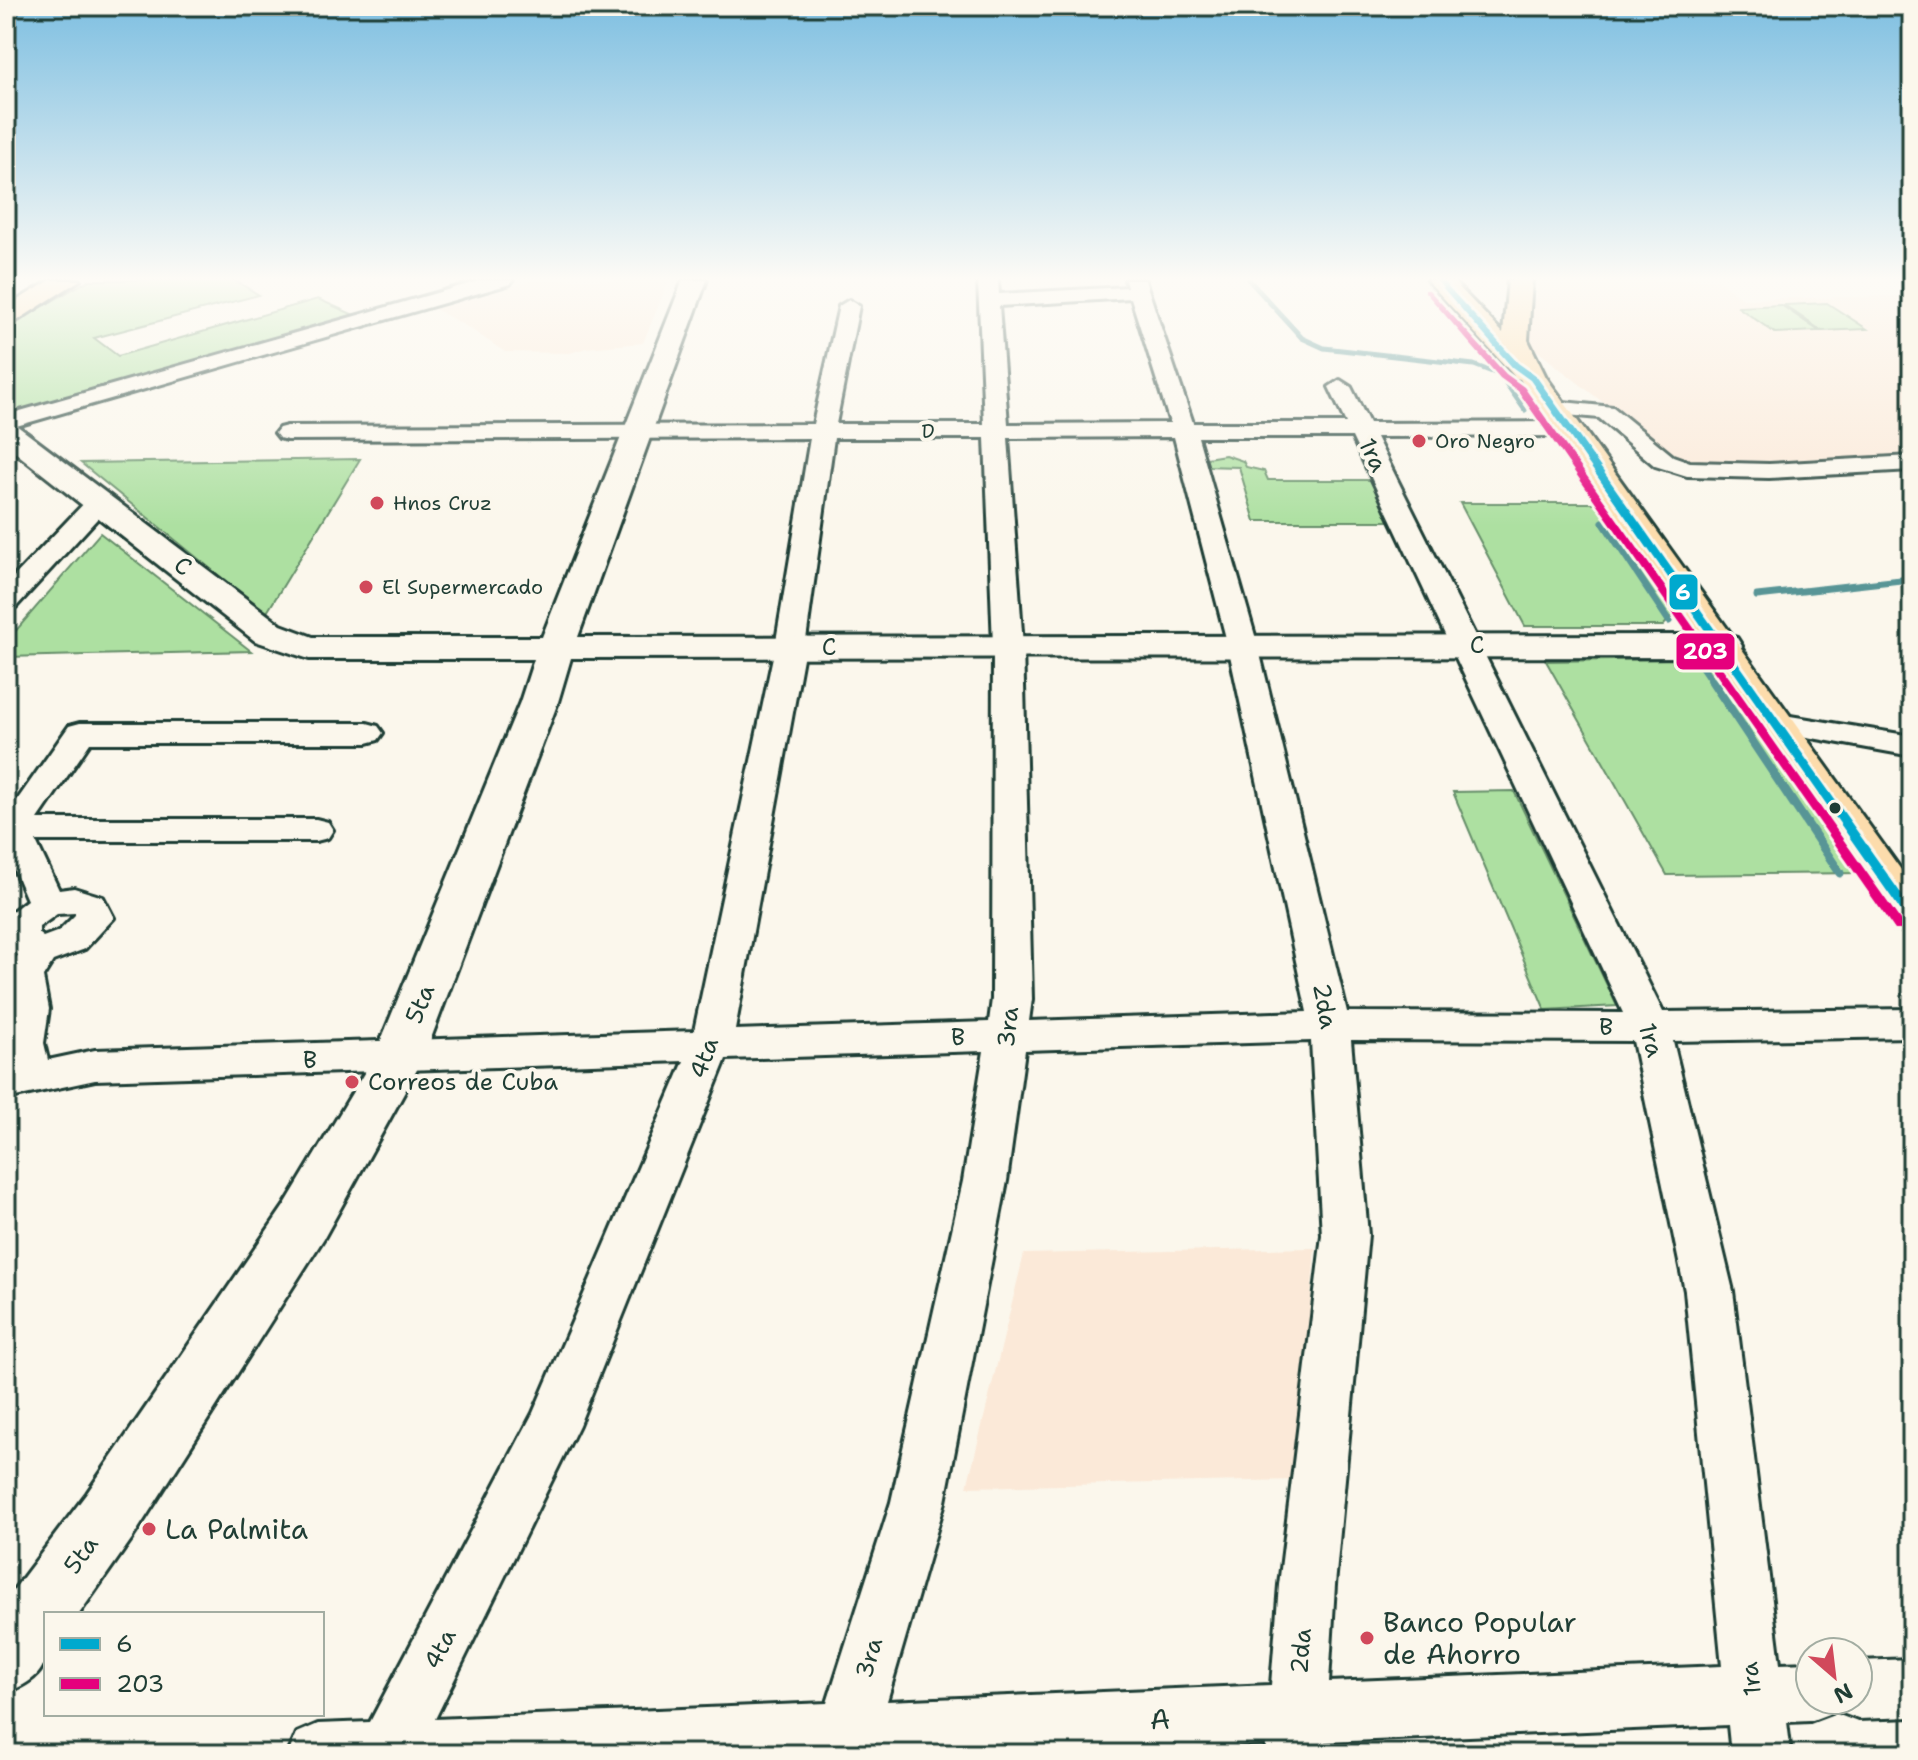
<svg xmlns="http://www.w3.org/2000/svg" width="1918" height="1760" font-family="'Shantell Sans',sans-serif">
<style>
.built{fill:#fbe9d8}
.green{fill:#ade0a1;stroke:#668e6a;stroke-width:2}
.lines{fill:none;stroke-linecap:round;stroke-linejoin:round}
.stream-far2{stroke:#599596;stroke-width:5}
.stream-far1{stroke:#599596;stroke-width:7}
.stream{stroke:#599596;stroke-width:9}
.street-casing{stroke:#1f3d34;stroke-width:6}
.secondary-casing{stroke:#1f3d34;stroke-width:6}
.primary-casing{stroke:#1f3d34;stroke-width:6}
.street{fill:#fbf7ec;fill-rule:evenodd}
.secondary{fill:#fbf7ec;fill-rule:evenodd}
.primary{fill:#fcdcac;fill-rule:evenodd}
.bus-1-casing{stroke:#fbf7ec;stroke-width:6}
.bus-2-casing{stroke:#fbf7ec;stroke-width:6}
.bus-1{fill:#00a9ce;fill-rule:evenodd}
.bus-2{fill:#e5007d;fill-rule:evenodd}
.poi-dot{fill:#d1495b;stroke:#fbf7ec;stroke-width:3}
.bus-dot{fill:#1f3d34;stroke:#fbf7ec;stroke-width:3}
.labels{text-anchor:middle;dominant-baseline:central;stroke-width:8;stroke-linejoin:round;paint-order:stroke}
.far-street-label{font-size:20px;fill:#1f3d34;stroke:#fbf7ec}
.far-poi-label{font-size:20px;fill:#1f3d34;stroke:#fbf7ec;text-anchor:start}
.street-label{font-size:24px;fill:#1f3d34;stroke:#fbf7ec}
.poi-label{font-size:24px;fill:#1f3d34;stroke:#fbf7ec;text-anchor:start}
.near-poi-label{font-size:28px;fill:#1f3d34;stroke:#fbf7ec;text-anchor:start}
.near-street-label{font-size:28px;fill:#1f3d34;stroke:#fbf7ec}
.line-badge{stroke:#fbf7ec;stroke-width:3}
.badge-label{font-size:22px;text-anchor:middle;font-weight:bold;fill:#fff}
</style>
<rect width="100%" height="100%" fill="#fbf7ec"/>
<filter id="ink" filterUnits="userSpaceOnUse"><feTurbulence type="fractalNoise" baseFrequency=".0125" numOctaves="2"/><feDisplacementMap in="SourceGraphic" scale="16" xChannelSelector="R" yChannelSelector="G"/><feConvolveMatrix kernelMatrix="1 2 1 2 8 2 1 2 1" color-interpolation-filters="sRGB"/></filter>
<g filter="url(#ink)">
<path class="built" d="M533,280h136l-26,63 -57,5 -16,5 -65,-1 -36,-24 -34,-19z
M1540,280h179l24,19 169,-3v160l-174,11 -31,-2 -37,-10 -144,-113 -1,-9z
M1315,1248l-18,232 -330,7 57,-233z"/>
<path class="green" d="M89,280h145l25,15 -165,43 24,18 200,-57 36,16 -10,6 -338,96v-89z
M1827,303l40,26 -45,2 -38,-26z
M1781,305l38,26 -44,2 -37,-26z
M1225,455l18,6 3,6 18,4 4,9h103l18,41h-134l-16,-54 -36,-1 4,-8z
M360,459l-94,155 -185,-151z
M1460,503h139l75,111 -11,12h-138z
M100,533l151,118 -245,6v-15z
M1682,659l34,12 146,202 -195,2 -121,-214z
M1514,791l103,215 -72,4 -92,-218z"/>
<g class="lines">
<path class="stream-far2" d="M1249,280l53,58 22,10 150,17 26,10 25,35"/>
<path class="stream-far1" d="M1603,522l66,99
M1757,596l144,-16 11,-4
M1698,661l15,22"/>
<path class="stream" d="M1712,681l128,192"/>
<g class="street-casing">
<path id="street" d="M482,280h31l-3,4 -504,145v-14z
M978,280h20l1,14 128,-7 -2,-7h20l48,143h153l-17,-36 11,-7 11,7 18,36 200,-1 8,2 4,5 -4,5 -8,2 -193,1 287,575 249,-3v28l-239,4 60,250 47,373 30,-1v37h48v-39l54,-2v58l-54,2 -21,-8 -3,-7 -3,9 -21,8 -23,1 4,32h-60l-3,-29 -402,17 -1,12h-60l1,-10 -233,10h-745l9,-21 21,-9 52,-2 163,-309 151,-352 -589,19 -89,19v-30l3,-1 -3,-96 12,-17 -12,-9v-30l21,-16 -21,-49v-35l63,-90 11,-3h287l11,3 5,7 -5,7 -11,3h-277l-52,76h278l12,3 5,8 -5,8 -12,3h-280l23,49 15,-2 29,9 11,21 -29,31 -32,12 -10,16 6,32 -5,34 4,17 47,-10 599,-19 81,-384 35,-209 -523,2 -8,-2 -4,-5 4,-5 8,-2 526,-2 26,-118 10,-6 10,6 -23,118h148zM1131,298l39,125 -162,1 -9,-118zM1174,437l54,209 79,366 -278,9 3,-22 -9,-353 -15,-208zM1198,437h154l271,576 -276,-1 -89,-366zM834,438h151l8,208 -1,353 -3,23 -254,8 70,-383zM75,913v2l-16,16 -16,6 -4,-3v-7l18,-13zM1351,1040l282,1 52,250 37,375 -393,16 6,-97 33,-350zM1311,1041l11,194 -43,350 -8,100 -384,16 58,-199 62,-321 18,-131zM984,1051l-21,130 -72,321 -64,201 -392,16 144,-294 147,-366z
M1553,401l60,6 60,49 17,6 79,2 143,-8v14l-143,8 -82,-2 -32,-10 -56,-48 -54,-5 -3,-5 3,-5z
M99,494l9,3 4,5 -4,5 -92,100 -10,2v-24l84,-88z
M1778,714l134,22v20l-145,-26 -5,-7 5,-7z"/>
</g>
<g class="secondary-casing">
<path id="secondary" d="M683,280h24l-129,357 1146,-2 13,3 5,8 -5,8 -13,3 -1153,1 -13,44 -134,355 -100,181 -191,299 -54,77h-33c0,46 7,60 -40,79v-93l81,-107 197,-287 91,-151 145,-353 14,-43h-225l-54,-18 -249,-196v-23l10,3 265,200 32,12h229z"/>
</g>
<g class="primary-casing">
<path id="primary" d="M51,280h29l-65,42 -9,2v-17z
M1427,280h25l51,53 5,-53h24l-4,60 18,37 366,508v48l-16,-4 -189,-281 -187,-269 -4,-1z"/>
</g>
<use href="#street" class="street"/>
<use href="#secondary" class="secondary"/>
<use href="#primary" class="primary"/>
<g class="bus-1-casing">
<path id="bus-1" d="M1436,280h6l76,83 18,13 376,533v13l-4,-1 -378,-541 -18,-13z"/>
</g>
<g class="bus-2-casing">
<path id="bus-2" d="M1425,290h4l77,84 18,13 379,537 2,3 -2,3h-8l-377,-539 -18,-13 -75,-86z"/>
</g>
<use href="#bus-1" class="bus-1"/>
<use href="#bus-2" class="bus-2"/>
</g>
</g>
<linearGradient id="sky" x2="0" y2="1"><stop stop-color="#7ebfe1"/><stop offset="0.53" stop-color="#fdfbf6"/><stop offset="1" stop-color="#fdfbf6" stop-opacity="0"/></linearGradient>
<rect width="1918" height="526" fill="url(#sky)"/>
<g class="poi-dot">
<circle cx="1419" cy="441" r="8"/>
<circle cx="377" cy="503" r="8"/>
<circle cx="366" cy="587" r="8"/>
<circle cx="352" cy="1082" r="8"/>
<circle cx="149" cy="1529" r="8"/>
<circle cx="1367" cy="1638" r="8"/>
</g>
<circle class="bus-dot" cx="1835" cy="808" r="7"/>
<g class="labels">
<g class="far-street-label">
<text x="928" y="431">D</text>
</g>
<g class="far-poi-label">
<text x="1435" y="441">Oro Negro</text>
<text x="393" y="503">Hnos Cruz</text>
<text x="382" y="587">El Supermercado</text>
</g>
<g class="street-label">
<text transform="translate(1373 455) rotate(64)">1ra</text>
<text transform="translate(183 566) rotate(37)">C</text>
<text x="1477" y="645">C</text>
<text x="829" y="647">C</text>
<text transform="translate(420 1004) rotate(-68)">5ta</text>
<text transform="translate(1325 1006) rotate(80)">2da</text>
<text transform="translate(1008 1027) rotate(-83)">3ra</text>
<text x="1606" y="1027">B</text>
<text transform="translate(958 1037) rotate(-2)">B</text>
<text transform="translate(1651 1040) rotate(74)">1ra</text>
<text transform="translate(704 1058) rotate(-70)">4ta</text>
<text transform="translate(310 1060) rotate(-1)">B</text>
<text transform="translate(81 1555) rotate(-54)">5ta</text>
<text transform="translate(440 1649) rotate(-63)">4ta</text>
<text transform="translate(1301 1651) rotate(-85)">2da</text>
<text transform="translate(869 1658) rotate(-73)">3ra</text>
<text transform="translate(1751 1679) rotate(-97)">1ra</text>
</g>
<g class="poi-label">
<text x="368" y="1082">Correos de Cuba</text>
</g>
<g class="near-poi-label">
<text x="165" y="1529">La Palmita</text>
<text x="1383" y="1622">Banco Popular<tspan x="1383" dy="32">de Ahorro</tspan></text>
</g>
<g class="near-street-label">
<text transform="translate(1160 1719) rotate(-2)">A</text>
</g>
</g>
<g class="line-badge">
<rect x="1668" y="573" width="31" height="38" rx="8" fill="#00a9ce"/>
<rect x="1675" y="632" width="61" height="39" rx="8" fill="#e5007d"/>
</g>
<g class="badge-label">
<text x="1683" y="600">6</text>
<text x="1705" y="659">203</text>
</g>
<rect width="1918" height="1760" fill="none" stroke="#fbf7ec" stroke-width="32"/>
<rect x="16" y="16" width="1886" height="1728" fill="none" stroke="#1f3d34" stroke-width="3" filter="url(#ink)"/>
<rect x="44" y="1612" width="280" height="104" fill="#fbf7ec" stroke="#a3ada2" stroke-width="2"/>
<rect x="60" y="1638" width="40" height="12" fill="#00a9ce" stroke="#a3ada2" stroke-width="2"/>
<text x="116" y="1652" font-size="24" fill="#1f3d34">6</text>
<rect x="60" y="1678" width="40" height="12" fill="#e5007d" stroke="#a3ada2" stroke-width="2"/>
<text x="116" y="1692" font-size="24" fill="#1f3d34">203</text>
<g transform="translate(1834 1676) rotate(152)"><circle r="38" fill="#fbf7ec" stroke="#a3ada2" stroke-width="2"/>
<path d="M0-6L14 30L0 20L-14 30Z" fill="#d1495b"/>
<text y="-12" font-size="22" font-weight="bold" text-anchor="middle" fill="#1f3d34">N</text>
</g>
</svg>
